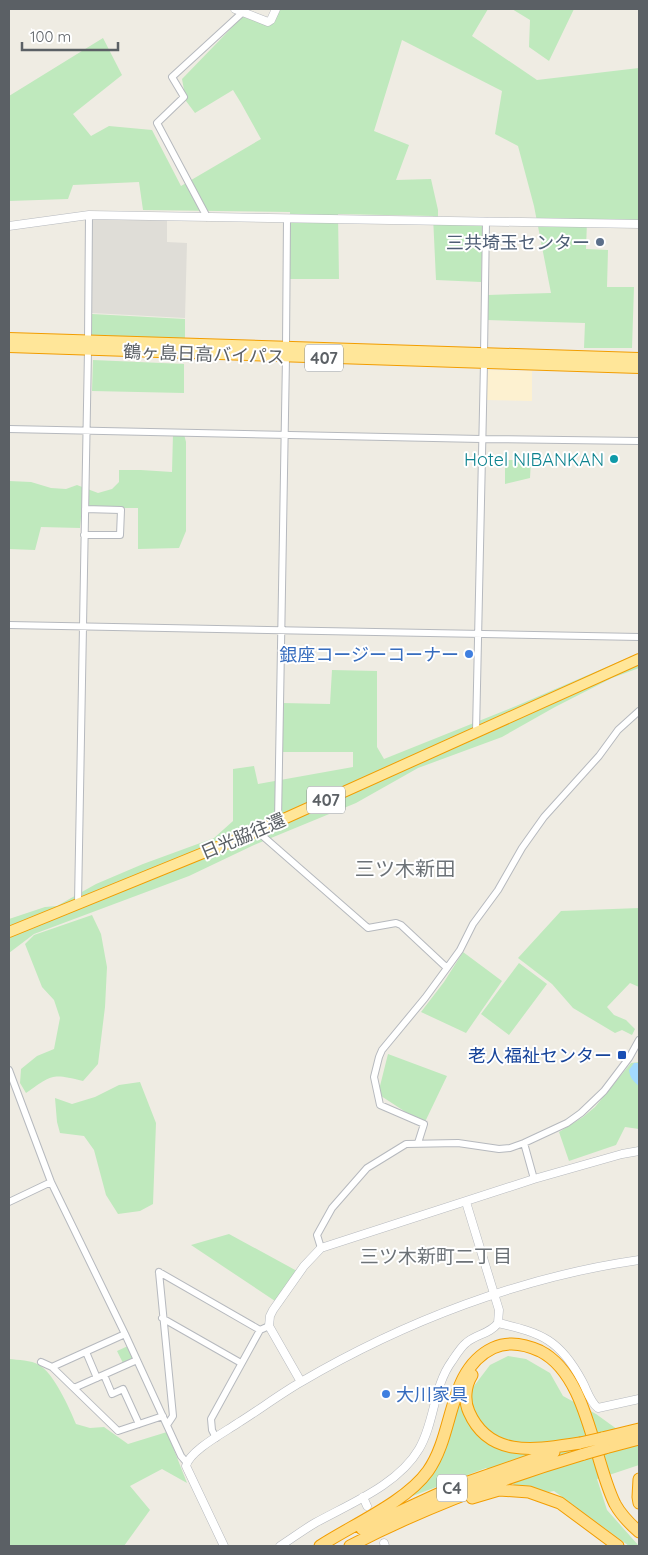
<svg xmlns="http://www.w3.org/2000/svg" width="648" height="1555" font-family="Quicksand,'Noto Sans JP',sans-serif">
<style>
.industrial{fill:#dfddd7}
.green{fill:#bfe9bd}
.sand{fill:#fdf1d0}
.water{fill:#a3daff}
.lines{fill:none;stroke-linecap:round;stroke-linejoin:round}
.minor-casing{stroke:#b6b9be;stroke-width:8}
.tertiary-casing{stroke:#b6b9be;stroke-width:9}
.trunk-casing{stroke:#f29d00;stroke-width:12}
.motorway-casing{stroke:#f29d00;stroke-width:13}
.minor{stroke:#fff;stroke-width:6}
.tertiary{stroke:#fff;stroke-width:8}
.trunk{stroke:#ffe699;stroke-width:10}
.motorway{stroke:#ffdd8a;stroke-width:11}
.motorway-bridge-casing{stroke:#f29d00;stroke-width:13;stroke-linecap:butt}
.motorway-bridge{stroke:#ffdd8a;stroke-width:11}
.service-dot{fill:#5c6f8a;stroke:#fff;stroke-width:2}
.culture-dot{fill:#0f9aa8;stroke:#fff;stroke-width:2}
.shop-dot{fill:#3f7fe0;stroke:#fff;stroke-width:2}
.transit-dot{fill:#1a4fb4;stroke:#fff;stroke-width:2}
.labels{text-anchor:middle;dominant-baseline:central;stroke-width:4;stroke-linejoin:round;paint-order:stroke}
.shield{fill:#fff;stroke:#8c9093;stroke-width:1}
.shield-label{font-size:16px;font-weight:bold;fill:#5b6065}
.service-label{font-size:18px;fill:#4e5e75;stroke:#fff;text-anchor:end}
.street-label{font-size:18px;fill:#5b6065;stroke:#fff}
.culture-label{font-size:18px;fill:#0d838f;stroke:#fff;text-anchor:end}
.shop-label{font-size:18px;fill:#366cbe;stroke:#fff;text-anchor:end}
.transit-label{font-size:18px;fill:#164399;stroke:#fff;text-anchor:end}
.neighbourhood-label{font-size:19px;fill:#6c7277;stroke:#fff}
.quarter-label{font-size:20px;fill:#6c7277;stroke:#fff}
</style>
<rect width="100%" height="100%" fill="#efece3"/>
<path class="industrial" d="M92,218l75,1v23l20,1 -2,75 -93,-5z"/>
<path class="green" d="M278,9h210l-16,27 65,44 102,-12v153h-52l-1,28 22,1 -1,37h27l-2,61h-48l1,-25 -98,-3 1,-25 63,-2 -17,-87 -16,-60 -23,-12 7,-43 -100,-51 -28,91 35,14 -13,35 35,-1 7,31v13l45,2 -2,57 -45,-2 -3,-64 -95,-2 1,65h-50l1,-67 -147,-2 -4,-28 -66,3 -5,14 -59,2v-105l94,-58 19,37 -49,39 18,22 18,-10 43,4 29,56 80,-47 -20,-36 -8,-13 -38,23 -9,-12 -4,-22 62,-64 26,10z
M512,9h62l-25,52 -20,-14 1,-27z
M92,314l93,5v20l-93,-4z
M93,360l91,4v29l-92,-2z
M173,434h11l2,8v89l-7,17 -41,1v-41h-56l-2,20 -39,-1 -6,23 -26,-1v-68l22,1 20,6 15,1 11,-4 21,8 14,-4 7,-7v-12h22l31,2z
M505,460h26l-1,18 -25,6z
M639,653v15l-27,10 -57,29 -53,30 -84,31 -62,35 -102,42 -65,31 -155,58 -25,19v-34l36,-12 12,-1 39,-22 47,-20 71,-26 19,-17v-52l21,-3 4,18 95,-17v-15h-72l1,-49 48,1 2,-34 45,1v76l7,12 132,-53z
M639,908v79l-9,-4 -23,24 7,8 12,5 9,9 -3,6 -10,-5 -7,3 -42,-25 -21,-24 -34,-26 43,-47z
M92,915l9,19 6,33 -2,40 -7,57 -15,17c-32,-8 -31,-6 -57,12l-6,-10 1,-14 16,-13 17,-7 6,-31 -6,-18 -12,-13 -17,-43 9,-9z
M463,952l39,29 -36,52 -45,-21 23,-30z
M519,963l28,21 -38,51 -28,-21z
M388,1054l59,22 -23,48 -46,-30z
M639,1062v67l-14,-2 -9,18 -47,16 -10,-29 24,-15 12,-10 36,-44z
M140,1082l16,41 -3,81 -13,7 -22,3 -12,-19 -12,-45 -10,-14 -24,-3 -3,-11 -2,-24 17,6 23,-7 24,-12z
M229,1234l68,37 -22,30 -84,-56z
M128,1346l5,10 -1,3 -9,4 -6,-12z
M508,1356l18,3 24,14 13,23 33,18 43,31v20l-42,14 10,31 32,36h-10l-75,-55 -5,1 -33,-6 -30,-18 -76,29 23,-25 12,-21 13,-44 32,-42z
M9,1359c9,1 22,1 30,6 14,7 31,44 37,59l14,4 14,-1 24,17 39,-12 20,51 -25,-14 -32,17 20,24 -26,36h-115z"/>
<path class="sand" d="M486,370l46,1v30l-46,-1z"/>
<path class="water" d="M634,1063h5v23c-6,-5 -9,-8 -10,-16z"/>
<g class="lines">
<g class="minor-casing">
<path id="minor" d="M207,217l-50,-94 27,-26 -12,-20 71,-65
M88,341l1,-126
M286,347l1,-129
M484,354l2,-133
M9,429l472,10 158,2
M84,535h36l1,-25 -36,-1
M9,625l630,12
M476,732l8,-369
M278,821l8,-464
M257,831l111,97 28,-5 5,2 46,43 13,-18 13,-26 25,-34 24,-42 22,-31 55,-61 19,-26 21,-19
M78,903l10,-553
M9,1070l42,112 74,152 56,122 6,7
M418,1143l6,-19 -44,-19 -6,-28 5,-20 3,-7 43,-52 22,-30
M524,1143l10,36
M9,1202l42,-20
M321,1248l-4,-13 15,-27 35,-40 39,-24 52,-1 41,6 11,-1 14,-5 43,-20 14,-10 23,-22 25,-33 10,-18
M159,1272l14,144 -6,9
M159,1272l101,58
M162,1318l79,45
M86,1352l11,26
M41,1362l11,5 66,64 45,-15
M52,1367l73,-33
M104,1375l8,19 11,-5 16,35
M74,1388l63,-28
M216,1438l-4,-8 -1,-11 49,-89 9,-4"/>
</g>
<g class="tertiary-casing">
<path id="tertiary" d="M235,9l33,13 3,-2 5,-11
M9,226l80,-11 550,9
M466,1202l33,108 -1,13
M301,1382l-32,-56 1,-10 3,-6 31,-44 17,-18 213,-69 88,-25 17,-3
M363,1497l4,9
M384,1543l1,3
M224,1546l-38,-80c3,-15 39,-34 52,-43 21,-13 42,-29 63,-41 104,-61 220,-105 338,-122
M280,1546c11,-7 23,-16 35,-23 34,-19 83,-38 104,-74 16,-27 14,-62 33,-88 4,-6 9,-14 14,-18 10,-9 24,-9 32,-20 44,10 62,17 84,58 5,9 8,21 16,27l41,-9"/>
</g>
<g class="trunk-casing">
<path id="trunk" d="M9,338l630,20
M9,347l630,21
M9,932l248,-101 382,-172"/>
</g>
<g class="motorway-casing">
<path id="motorway" d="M472,1375c-7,11 -8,26 -3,37 21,48 70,37 111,31
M602,1438l37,-9
M605,1448l34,-9
M639,1479l-1,18 1,6
M472,1498l27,-8 30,2 31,11 58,43
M362,1529l89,-41 103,-36
M320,1546c32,-21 86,-44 108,-75 27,-38 19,-101 65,-123 15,-7 32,-4 47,3 48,24 53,109 75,153 6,11 15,20 24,28
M350,1546c75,-39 153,-68 234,-92"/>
</g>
<use href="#minor" class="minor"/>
<use href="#tertiary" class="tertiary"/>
<use href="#trunk" class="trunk"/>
<use href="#motorway" class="motorway"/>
<g class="motorway-bridge-casing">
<path id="motorway-bridge" d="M580,1443l22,-5
M584,1454l21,-6"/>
</g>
<use href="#motorway-bridge" class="motorway-bridge"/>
</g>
<circle class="service-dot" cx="600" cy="242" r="5"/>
<circle class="culture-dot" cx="614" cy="459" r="5"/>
<g class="shop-dot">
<circle cx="469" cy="654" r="5"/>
<circle cx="386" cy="1394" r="5"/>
</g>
<rect class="transit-dot" x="617" y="1050" width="10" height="10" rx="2.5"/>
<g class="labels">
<g class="shield">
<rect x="305" y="344.5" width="38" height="27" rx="4"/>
<rect x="307" y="786.5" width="38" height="27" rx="4"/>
<rect x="437" y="1474.5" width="30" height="27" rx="4"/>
</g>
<g class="shield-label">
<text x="324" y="358">407</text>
<text x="326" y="800">407</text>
<text x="452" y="1488">C4</text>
</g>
<g class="service-label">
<text x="590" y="242">三共埼玉センター</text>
</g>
<g class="street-label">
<text transform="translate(204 354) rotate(2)">鶴ヶ島日高バイパス</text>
<text transform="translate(243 836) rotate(-23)">日光脇往還</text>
</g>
<g class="culture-label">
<text x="604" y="459">Hotel NIBANKAN</text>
</g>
<g class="shop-label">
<text x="459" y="654">銀座コージーコーナー</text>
<text x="396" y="1394" text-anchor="start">大川家具</text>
</g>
<g class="transit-label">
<text x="612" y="1055">老人福祉センター</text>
</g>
<g class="neighbourhood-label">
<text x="436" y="1256">三ツ木新町二丁目</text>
</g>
<g class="quarter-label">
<text x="405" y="868">三ツ木新田</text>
</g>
</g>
<rect width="648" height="1555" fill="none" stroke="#5b6065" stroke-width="20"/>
<path d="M22 42v8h96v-8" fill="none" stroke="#5b6065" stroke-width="2.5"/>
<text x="30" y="42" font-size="15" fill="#5b6065" stroke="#ffffff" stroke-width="4" paint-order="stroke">100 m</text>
</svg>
